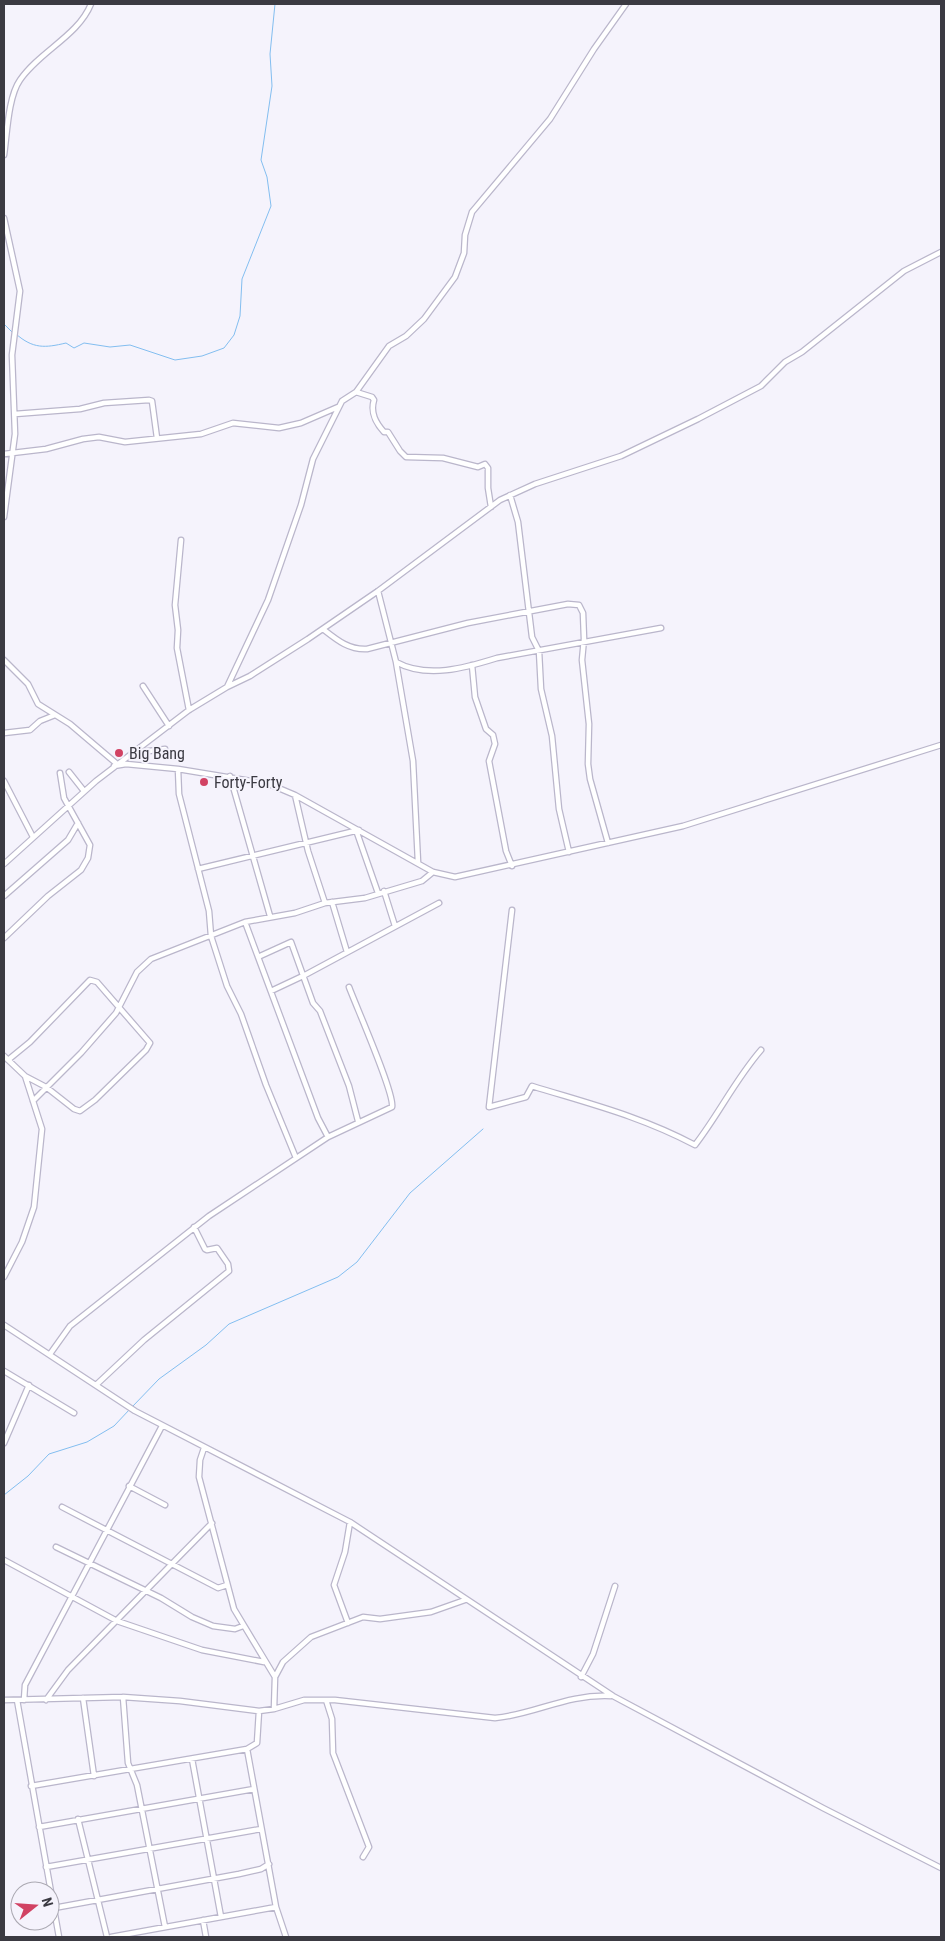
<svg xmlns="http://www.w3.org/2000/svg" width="945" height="1941" font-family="'Roboto Condensed',sans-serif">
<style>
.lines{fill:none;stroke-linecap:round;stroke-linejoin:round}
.stream{stroke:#83bef0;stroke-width:1}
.minor-casing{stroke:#bab6cb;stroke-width:7}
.minor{stroke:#fff;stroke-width:4.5}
.poi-dot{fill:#d14263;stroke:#f5f3fc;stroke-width:2}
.labels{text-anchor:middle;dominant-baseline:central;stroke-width:4;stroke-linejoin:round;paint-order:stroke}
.poi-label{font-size:16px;fill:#3b3a42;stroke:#f5f3fc;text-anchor:start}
</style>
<rect width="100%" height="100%" fill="#f5f3fc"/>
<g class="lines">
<path class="stream" d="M4,324l8,8
M16,334c17,15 29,14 50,9l8,5 10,-5 26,4 20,-2 45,15 27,-4 22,-8 10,-13 6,-19 2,-37 29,-73 -4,-29 -6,-17 11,-74 -2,-32 5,-50
M133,1406l26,-27 47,-34 23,-21 109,-47 19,-15 53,-69 73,-64
M4,1495l24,-19 21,-22 38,-12 27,-16 16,-17"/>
<g class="minor-casing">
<path id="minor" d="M4,155c3,-20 4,-58 16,-75 20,-29 58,-44 71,-76
M4,218l16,73 -8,64 3,79 -11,83
M356,392l16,5 2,3c-4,13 2,23 10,32h4l12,19 6,6 37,1 35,9 7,-3 3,4v20l3,19
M15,414l65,-5 24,-6 45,-3 3,1 5,37
M4,454l42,-5 37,-10 16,-2 26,5 76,-8 32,-11 46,5 22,-5 37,-16
M510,495l8,27 14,115 7,14 2,38 11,47 7,73 10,43
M181,540l-6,65 3,25 -1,18 12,62
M378,591l18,71c31,17 69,6 101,-4l164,-30
M323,629c14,11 26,21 44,20l101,-26 100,-19 11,1 4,8 1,26 -2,21 7,64 -1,40 2,15 18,64
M4,660l24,24 10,20 32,20 47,40
M396,662l17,99 5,101
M472,665l3,32 11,32 7,6 2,9 -6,17 17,90 6,15
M143,686l26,40
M227,687l41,-87 33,-95 12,-46 29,-58 14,-9 33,-46 17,-10 18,-17 31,-42 9,-24 1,-18 7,-23 78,-93 44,-70 32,-45
M4,733l26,-3 10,-9 15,-6
M133,753l32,-4
M114,766l12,-2 52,5 91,15 26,11 138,77 22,5 228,-51 258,-81
M178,769l1,25 30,117 2,25 16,50 14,28 25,71 30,73
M69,772l15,19
M230,776l40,140
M4,781l29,56
M295,795l13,56 17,52
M356,830l22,63
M4,864l92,-83 93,-71 38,-23 23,-11 58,-37 70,-48 122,-91 35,-16 86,-28 77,-37 63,-33 24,-24 17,-10 102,-81 37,-19
M198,869l161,-39
M384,891l11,35
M4,896l64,-56 10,-17
M332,902l15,50
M512,910l-23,197 37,-10 6,-11c58,18 108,30 163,59 24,-31 40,-65 66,-95
M245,922l73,196 10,19
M4,938l44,-42 33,-26 7,-12 2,-13 -26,-47 -4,-25
M258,957l33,-15 22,61 7,8 29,75 9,35
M271,991l34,-16 134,-72
M4,1056l21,20 17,53 -8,78 -12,35 -18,35
M8,1060l22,-18 60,-62 7,2 53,61 -4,7 -51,50 -15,11 -6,-2 -28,-22 -21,-11
M33,1101l48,-48 35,-40 21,-41 14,-13 94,-37 50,-9 30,-10 40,-5 57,-17 11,-9
M4,1325l131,86 215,111 263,174 210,112 118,60
M50,1354l20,-28 139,-110 119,-79 64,-30c3,-13 -36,-101 -43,-120
M4,1371l70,42
M96,1385l48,-45 85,-69 -1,-7 -11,-16 -10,2 -2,-1 -11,-22
M4,1443l25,-58
M204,1448l-4,12 -1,17 35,132 41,68 -1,32
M129,1486l36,19
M62,1507l156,81 9,-3
M56,1547l105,51 31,19 21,9 22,3 8,-3
M4,1560l113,61 85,29 62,12
M348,1623l-14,-38 11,-33 5,-30
M275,1677l8,-15 28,-25 52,-20 17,2 51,-7 34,-12
M581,1677l12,-23 22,-68
M123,1697l5,66 9,22 28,142
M83,1698l11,78
M4,1700l119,-3 57,4 79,10 15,-2 30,-9h31l160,18c42,-4 70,-24 116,-22
M17,1700l42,237
M24,1700l1,-15 137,-259
M46,1700l22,-30 144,-147
M326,1700l6,19 1,34 36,94 -6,10
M192,1759l29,158
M31,1786l216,-37
M78,1819l29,118
M39,1827l215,-38
M46,1867l215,-38
M276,1907l10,30
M54,1908l185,-34 22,-5 8,-5
M203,1920l3,17
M111,1937l165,-30 -29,-158 10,-6 2,-32"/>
</g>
<use href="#minor" class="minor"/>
</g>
<g class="poi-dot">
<circle cx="119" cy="753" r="5"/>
<circle cx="204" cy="782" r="5"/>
</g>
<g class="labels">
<g class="poi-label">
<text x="129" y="753">Big Bang</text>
<text x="214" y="782">Forty-Forty</text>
</g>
</g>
<rect width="945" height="1941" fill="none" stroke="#3b3a42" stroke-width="10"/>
<g transform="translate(35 1906) rotate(73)"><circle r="24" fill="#f5f3fc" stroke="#aba9b2"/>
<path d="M0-4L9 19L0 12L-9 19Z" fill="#d14263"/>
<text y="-8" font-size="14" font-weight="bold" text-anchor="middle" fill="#3b3a42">N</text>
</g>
</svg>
